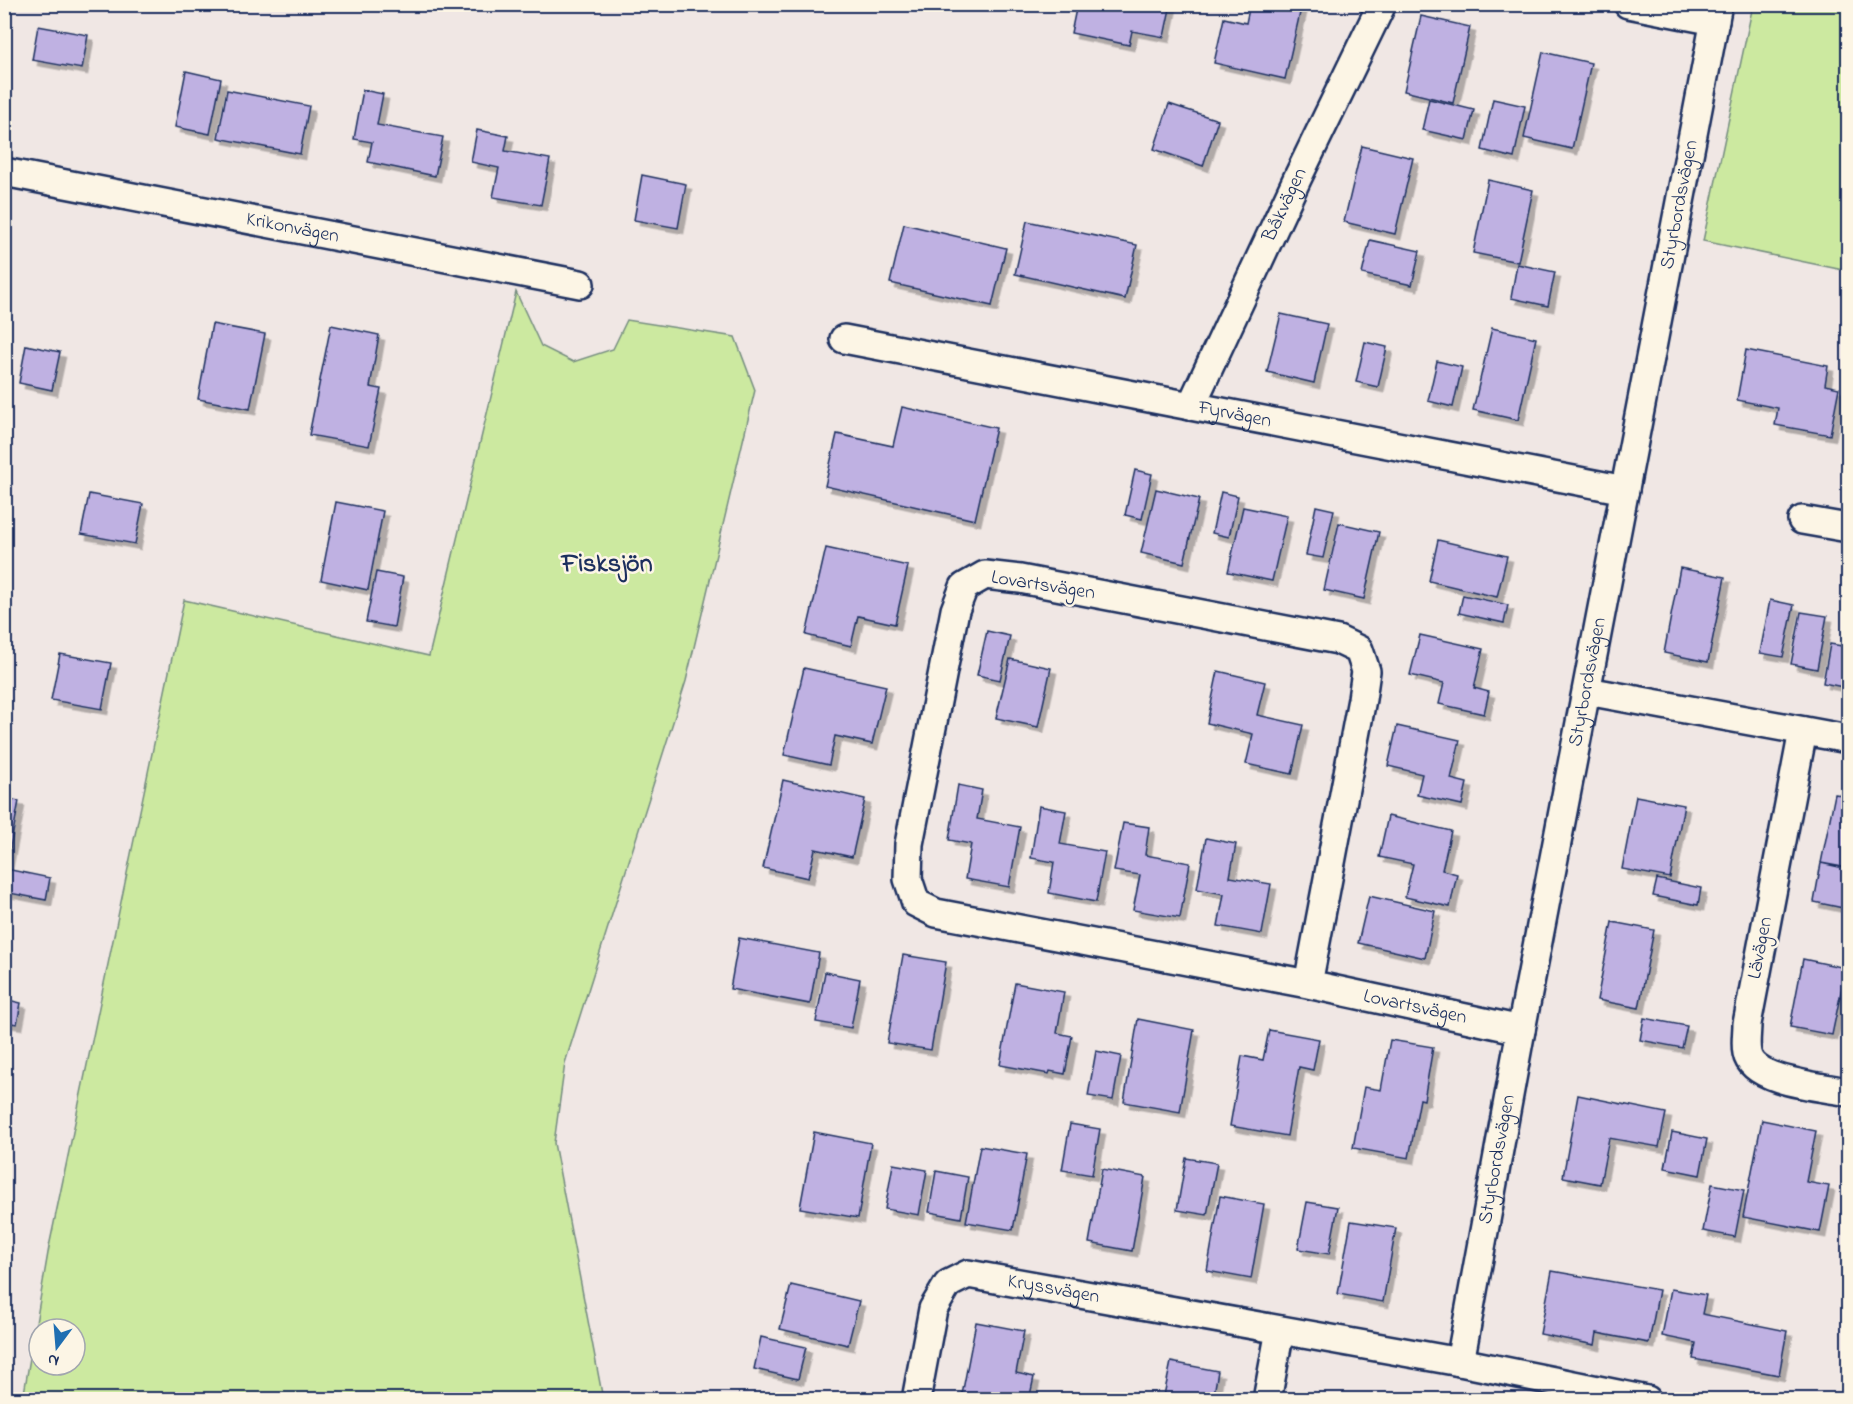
<svg xmlns="http://www.w3.org/2000/svg" width="1853" height="1404" font-family="'Indie Flower',sans-serif">
<style>
.green{fill:#cce9a0;stroke:#748c7f;stroke-width:1.5;fill-rule:evenodd}
.building{fill:#bfb1e2;stroke:#1b2f5e;stroke-width:1.5;filter:url(#shadow)}
.lines{fill:none;stroke-linecap:round;stroke-linejoin:round}
.minor-casing{stroke:#1b2f5e;stroke-width:32}
.minor{stroke:#fcf5e5;stroke-width:27}
.labels{text-anchor:middle;dominant-baseline:central;stroke-width:5;stroke-linejoin:round;paint-order:stroke}
.street-label{font-size:20px;fill:#1b2f5e;stroke:#fcf5e5}
.district-label{font-size:26px;font-weight:bold;fill:#1b2f5e;stroke:#fcf5e5}
</style>
<defs>
<filter id="shadow"><feDropShadow dx="5.5" dy="5.5" stdDeviation="0" flood-color="#0004"/></filter>
</defs>
<rect width="100%" height="100%" fill="#f0e7e4"/>
<filter id="ink" filterUnits="userSpaceOnUse"><feTurbulence type="fractalNoise" baseFrequency=".0167" numOctaves="2"/><feDisplacementMap in="SourceGraphic" scale="12" xChannelSelector="R" yChannelSelector="G"/><feConvolveMatrix kernelMatrix="1 2 1 2 8 2 1 2 1" color-interpolation-filters="sRGB"/></filter>
<g filter="url(#ink)">
<path class="green" d="M1753,5h95v266l-145,-30z
M516,292l25,54 32,16 40,-13 14,-29 108,17 20,53 -69,291 -121,382 -11,80 49,256h-580l26,-152 135,-647 245,56zM39,1329h36v36h-36z"/>
<path class="building" d="M1077,4h94l-7,33 -32,-6 -3,14 -58,-12z
M1250,4h52l-17,75 -71,-16 10,-45 22,5z
M1421,16l49,11 -17,76 -49,-12z
M38,26l50,9 -6,34 -50,-9z
M1543,52l48,11 -19,86 -48,-11z
M186,71l35,8 -11,55 -35,-7z
M227,90l82,16 -9,48 -82,-16z
M363,90l20,4 -6,31 66,12 -8,39 -67,-14 4,-20 -18,-3z
M1429,99l45,11 -7,30 -45,-10z
M1493,99l32,7 -11,52 -32,-8z
M1169,104l49,16 -15,46 -49,-17z
M477,130l31,6 -3,15 45,8 -9,46 -48,-8 6,-29 -28,-6z
M1362,146l51,12 -18,76 -51,-12z
M642,175l44,9 -8,44 -44,-8z
M1488,180l45,10 -15,72 -45,-9z
M1027,221l110,24 -12,54 -110,-25z
M904,224l102,24 -14,58 -102,-23z
M1370,240l50,11 -8,34 -50,-11z
M1517,264l38,8 -7,34 -37,-8z
M1281,314l46,10 -13,59 -47,-11z
M212,324l53,10 -15,75 -52,-10z
M331,325l48,10 -9,52 11,2 -12,57 -60,-11z
M1492,328l44,10 -18,82 -45,-10z
M1365,342l22,5 -9,40 -22,-5z
M26,345l34,7 -8,38 -33,-7z
M1746,350l82,16 -3,19 14,3 -9,47 -55,-10 3,-17 -41,-8z
M1437,361l25,6 -9,40 -25,-6z
M902,407l94,21 -21,92 -150,-34 12,-52 56,12z
M1135,470l17,4 -10,45 -17,-4z
M1156,489l43,10 -15,64 -43,-10z
M1221,492l17,4 -9,41 -17,-4z
M89,494l54,10 -8,40 -54,-10z
M336,502l47,9 -15,79 -47,-10z
M1316,506l18,4 -11,48 -17,-3z
M1243,507l44,9 -15,65 -44,-9z
M1339,523l40,9 -15,67 -40,-9z
M1438,540l69,16 -10,41 -68,-16z
M826,548l82,18 -13,58 -37,-8 -7,30 -45,-11z
M1680,568l45,9 -17,85 -44,-9z
M376,572l27,5 -9,50 -28,-5z
M1463,595l45,10 -4,18 -45,-10z
M1770,600l24,5 -11,52 -23,-4z
M1801,612l26,4 -10,53 -26,-5z
M987,631l23,5 -10,44 -23,-5z
M1420,635l63,14 -9,39 15,4 -5,22 -45,-10 5,-21 -34,-8z
M1830,644l18,3v41l-25,-5z
M60,654l51,9 -9,46 -51,-9z
M1010,659l41,9 -13,59 -42,-9z
M804,668l82,18 -14,58 -37,-8 -6,29 -45,-10z
M1218,671l47,11 -8,33 46,10 -11,49 -46,-10 7,-30 -46,-11z
M1397,726l63,14 -9,39 16,4 -5,22 -45,-10 5,-21 -34,-8z
M783,780l82,19 -13,58 -37,-8 -7,29 -45,-10z
M958,785l24,5 -5,29 43,8 -11,60 -44,-8 6,-35 -22,-4z
M1835,794l13,2v72l-27,-5z
M1636,796l48,9 -14,73 -48,-9z
M4,798l15,3 -13,68 44,9 -4,22 -42,-8z
M1039,806l27,5 -6,33 45,8 -9,50 -47,-9 5,-31 -23,-4z
M1388,816l63,15 -9,39 15,4 -7,33 -45,-10 8,-33 -34,-7z
M1123,823l26,4 -4,28 45,8 -10,55 -47,-8 7,-35 -26,-4z
M1206,838l30,6 -6,33 41,7 -9,50 -44,-8 6,-32 -27,-5z
M1821,863l27,6v40l-34,-7z
M1657,879l44,9 -3,17 -45,-9z
M1369,896l66,15 -10,47 -67,-15z
M1612,922l42,8 -15,78 -42,-8z
M739,938l80,15 -9,51 -80,-15z
M903,955l43,7 -15,88 -44,-7z
M1803,959l43,9 -14,67 -42,-8z
M825,972l35,7 -9,49 -35,-6z
M1015,983l49,9 -7,41 15,3 -7,38 -15,-3 -1,3 -49,-9z
M4,999l17,4 -4,21 -13,-2z
M1644,1018l43,8 -5,22 -42,-8z
M1138,1019l56,11 -14,82 -56,-10z
M1269,1030l50,9 -6,31 -14,-3 -12,69 -57,-10 12,-70 21,4z
M1390,1040l43,7 -9,53 -4,-1 -11,59 -56,-10 11,-61 17,3z
M1096,1051l25,5 -8,44 -25,-4z
M1578,1095l88,18 -7,34 -50,-9 -9,46 -37,-7z
M1762,1120l54,11 -10,51 23,4 -9,46 -77,-15z
M1070,1124l30,5 -8,46 -30,-5z
M814,1132l57,11 -13,75 -58,-10z
M1672,1132l35,7 -7,36 -35,-7z
M980,1146l47,8 -14,76 -47,-8z
M1186,1158l31,5 -10,52 -30,-5z
M893,1164l34,6 -8,45 -34,-6z
M1102,1169l43,8 -13,74 -43,-8z
M936,1171l32,6 -7,41 -32,-6z
M1712,1184l32,6 -9,47 -32,-6z
M1220,1196l44,8 -13,75 -44,-8z
M1307,1202l31,5 -9,47 -31,-5z
M1351,1221l45,7 -13,74 -45,-8z
M1552,1271l107,19 -10,53 -52,-10 -2,12 -55,-11z
M791,1285l68,16 -11,44 -68,-16z
M1671,1289l35,6 -4,19 85,17 -8,44 -86,-16 3,-16 -34,-7z
M976,1322l48,9 -8,42 18,4 -5,23h-68z
M761,1337l45,10 -8,32 -44,-10z
M1171,1362l47,9 -5,29h-50z"/>
<g class="lines">
<g class="minor-casing">
<g id="minor">
<path d="M1628,4l87,17"/>
<path id="s1" d="M4,172l576,112"/>
<path id="s2" d="M844,339l781,151"/>
<path id="s3" d="M1191,406l106,-227 85,-175"/>
<path d="M1802,520l46,8"/>
<path d="M1587,691l261,48"/>
<path d="M1803,731l-56,293c0,9 -2,20 0,29 5,29 77,34 101,39"/>
<path id="s4" d="M1308,984l54,-285 4,-28 -7,-21 -21,-10 -318,-61 -35,-4 -21,12 -9,23 -46,234 -1,35 8,24 20,10 372,71 213,46"/>
<path id="s5" d="M1460,1362l61,-332 197,-1026"/>
<path id="s6" d="M916,1400l17,-91 15,-25 20,-10 492,88 187,38"/>
<path d="M1267,1400l13,-70"/>
</g>
</g>
<use href="#minor" class="minor"/>
</g>
</g>
<g class="labels">
<g class="street-label">
<text stroke="none"><textPath href="#s3" startOffset="222">Båkvägen</textPath></text>
<text stroke="none"><textPath href="#s5" startOffset="1178">Styrbordsvägen</textPath></text>
<text stroke="none"><textPath href="#s1" startOffset="294">Krikonvägen</textPath></text>
<text stroke="none"><textPath href="#s2" startOffset="398">Fyrvägen</textPath></text>
<text transform="translate(1043 586) rotate(9)">Lovartsvägen</text>
<text stroke="none"><textPath href="#s5" startOffset="692">Styrbordsvägen</textPath></text>
<text transform="translate(1761 948) rotate(-79)">Lävägen</text>
<text stroke="none"><textPath href="#s4" startOffset="1581">Lovartsvägen</textPath></text>
<text stroke="none"><textPath href="#s5" startOffset="206">Styrbordsvägen</textPath></text>
<text stroke="none"><textPath href="#s6" startOffset="231">Kryssvägen</textPath></text>
</g>
<g class="district-label">
<text x="607" y="565">Fisksjön</text>
</g>
</g>
<rect width="1853" height="1404" fill="none" stroke="#fcf5e5" stroke-width="24"/>
<rect x="12" y="12" width="1829" height="1380" fill="none" stroke="#1b2f5e" stroke-width="2" filter="url(#ink)"/>
<g transform="translate(57 1347) rotate(196)"><circle r="28" fill="#fcf5e5" stroke="#a2a6af" stroke-width="1.5"/>
<path d="M0-4.5L10 22L0 15L-10 22Z" fill="#1f6fb2"/>
<text y="-9" font-size="16" font-weight="bold" text-anchor="middle" fill="#1b2f5e">N</text>
</g>
</svg>
